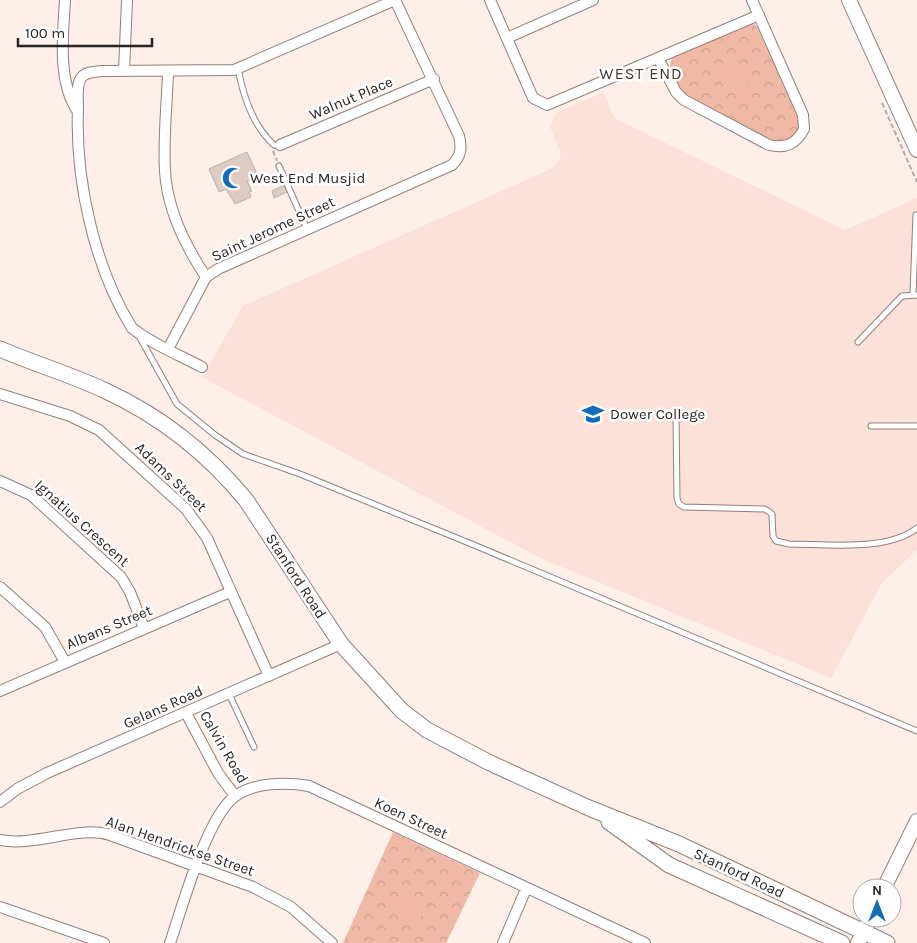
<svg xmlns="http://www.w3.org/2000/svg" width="917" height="943" font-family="Karla,sans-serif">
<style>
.built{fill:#fce1d8}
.park{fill:url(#park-crowns)}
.pitch{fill:#f0b9a5}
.building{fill:#ddcbc4;stroke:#beaca6}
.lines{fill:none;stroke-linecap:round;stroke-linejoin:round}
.service-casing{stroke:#90807a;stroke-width:7}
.minor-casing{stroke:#90807a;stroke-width:12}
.tertiary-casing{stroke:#90807a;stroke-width:16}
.secondary-casing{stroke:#90807a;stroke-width:17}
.path{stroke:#b7aaa6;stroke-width:2;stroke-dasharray:5 2.5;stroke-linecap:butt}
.service{stroke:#fff;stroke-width:5}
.minor{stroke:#fff;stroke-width:10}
.tertiary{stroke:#fff;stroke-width:14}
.secondary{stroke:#fff;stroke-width:15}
.labels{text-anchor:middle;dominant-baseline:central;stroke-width:5;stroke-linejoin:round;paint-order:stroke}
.street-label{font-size:15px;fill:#2a2321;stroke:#fff}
.poi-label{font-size:15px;fill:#2a2321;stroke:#fff;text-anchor:start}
.neighbourhood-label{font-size:16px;letter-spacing:1px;fill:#433530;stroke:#fff}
</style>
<defs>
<pattern id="park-crowns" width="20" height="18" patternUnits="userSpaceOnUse" patternTransform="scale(1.25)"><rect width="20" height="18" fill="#f0b9a5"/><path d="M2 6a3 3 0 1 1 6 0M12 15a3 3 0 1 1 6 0" fill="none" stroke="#ce9f8e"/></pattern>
</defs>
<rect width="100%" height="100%" fill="#feefe9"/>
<path class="built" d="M604,92l8,22 4,5 229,111 72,-32v352l-35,33 -51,95 -291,-120 -338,-181 41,-71 310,-138 6,-8 2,-7 -11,-26 6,-14z"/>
<path class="park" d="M749,24h5l8,8c7,18 38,77 38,92 -1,9 -8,16 -17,18 -13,2 -31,-11 -42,-17 -21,-10 -86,-36 -68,-68z
M393,832l87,41 -34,70h-103z"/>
<path class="pitch" d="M736,62l12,24 -12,5 -12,-24z
M400,899l24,12 -6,12 -23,-13z"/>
<path class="building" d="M247,152l11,24 -11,5 5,10 -3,1 2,5 -16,7 -9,-15 -7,3 -10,-23z
M284,185l3,7 -13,6 -2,-7z"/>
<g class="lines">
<g class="service-casing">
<path id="service" d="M238,68c5,28 15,58 36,77
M279,166l28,63
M913,294l3,-79
M139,336l38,68 38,31 28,19 57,20 174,71 443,186
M858,342l44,-46 15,-1
M676,414l1,84 2,6 5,3 81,2 7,5 1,22 3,5 13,3c37,0 98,8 128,-16
M871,426h46
M229,694l25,53"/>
</g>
<g class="minor-casing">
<path id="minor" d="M65,0c-2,36 -8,81 13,112
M490,0l43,98 14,7 212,-90
M507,38l86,-38
M658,58l18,34 8,8 85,45c17,4 27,-1 35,-16l-1,-14 -51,-115
M124,71l3,-71
M168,72c-1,32 -5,67 -3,99 2,37 21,76 41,106
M280,145l154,-66
M168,349l38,-72 12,-8 234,-104c9,-9 10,-17 7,-29l-64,-136 -161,70 -132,1c-7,1 -16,0 -21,7 -5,8 -3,21 -3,30 -3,71 16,159 54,220 20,16 47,27 70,39
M0,394l70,22 29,14 87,79 21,29 62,138
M0,481l31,14 90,82 9,15 14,36
M0,587l45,40 20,35
M0,691l230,-99
M186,713l32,60 17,23
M0,802l17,-13 30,-16 294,-129
M0,840c36,7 78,-15 110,-5l143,52 38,20 41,36
M0,907l104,36
M170,943c12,-35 36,-124 64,-146 19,-15 53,-15 75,-11l336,157
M503,943l23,-54"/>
</g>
<g class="tertiary-casing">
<path id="tertiary" d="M849,0l68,150
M884,888l33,-67
M858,943l12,-25"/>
</g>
<g class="secondary-casing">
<path id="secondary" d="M0,349c35,15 72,26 106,42 54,25 102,63 140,109l95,144 61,67 25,19 63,33 99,45 90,36 208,99
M609,822l60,43 173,78"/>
</g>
<path class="path" d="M882,103l35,79
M273,151l4,10"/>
<use href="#service" class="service"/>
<use href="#minor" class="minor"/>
<use href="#tertiary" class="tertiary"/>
<use href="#secondary" class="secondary"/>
</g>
<defs>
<g id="mosque-bare" transform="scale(1.725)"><path d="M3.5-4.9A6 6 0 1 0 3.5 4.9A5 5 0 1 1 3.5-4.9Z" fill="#116dba" stroke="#fff" stroke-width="2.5" paint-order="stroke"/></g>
<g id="university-bare" transform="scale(1.725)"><path d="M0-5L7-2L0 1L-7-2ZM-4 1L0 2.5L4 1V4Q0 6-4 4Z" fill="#116dba" stroke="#fff" stroke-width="2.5" paint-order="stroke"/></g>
</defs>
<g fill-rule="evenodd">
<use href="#mosque-bare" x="233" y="178"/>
<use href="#university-bare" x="593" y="414"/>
</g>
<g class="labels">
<g class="street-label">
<text transform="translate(351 98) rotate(-23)">Walnut Place</text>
<text transform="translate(273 229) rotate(-25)">Saint Jerome Street</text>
<text transform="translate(171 477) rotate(44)">Adams Street</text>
<text transform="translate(82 523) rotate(42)">Ignatius Crescent</text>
<text transform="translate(296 576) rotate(57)">Stanford Road</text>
<text transform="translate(109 627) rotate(-23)">Albans Street</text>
<text transform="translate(163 707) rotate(-24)">Gelans Road</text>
<text transform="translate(224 747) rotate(60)">Calvin Road</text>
<text transform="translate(411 818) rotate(25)">Koen Street</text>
<text transform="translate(180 846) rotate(19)">Alan Hendrickse Street</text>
<text transform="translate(739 873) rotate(25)">Stanford Road</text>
</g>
<g class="poi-label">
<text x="250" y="178">West End Musjid</text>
<text x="610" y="414">Dower College</text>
</g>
<g class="neighbourhood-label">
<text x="641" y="73">WEST END</text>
</g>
</g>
<g transform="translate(877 903)"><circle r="24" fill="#ffffff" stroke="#aaa7a6"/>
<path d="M0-4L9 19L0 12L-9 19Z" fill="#116dba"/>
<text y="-8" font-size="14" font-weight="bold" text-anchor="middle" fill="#2a2321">N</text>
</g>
<path d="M18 38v8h134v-8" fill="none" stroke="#2a2321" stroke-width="2.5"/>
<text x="25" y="38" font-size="15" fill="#2a2321" stroke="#ffffff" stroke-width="4" paint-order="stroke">100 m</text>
</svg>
